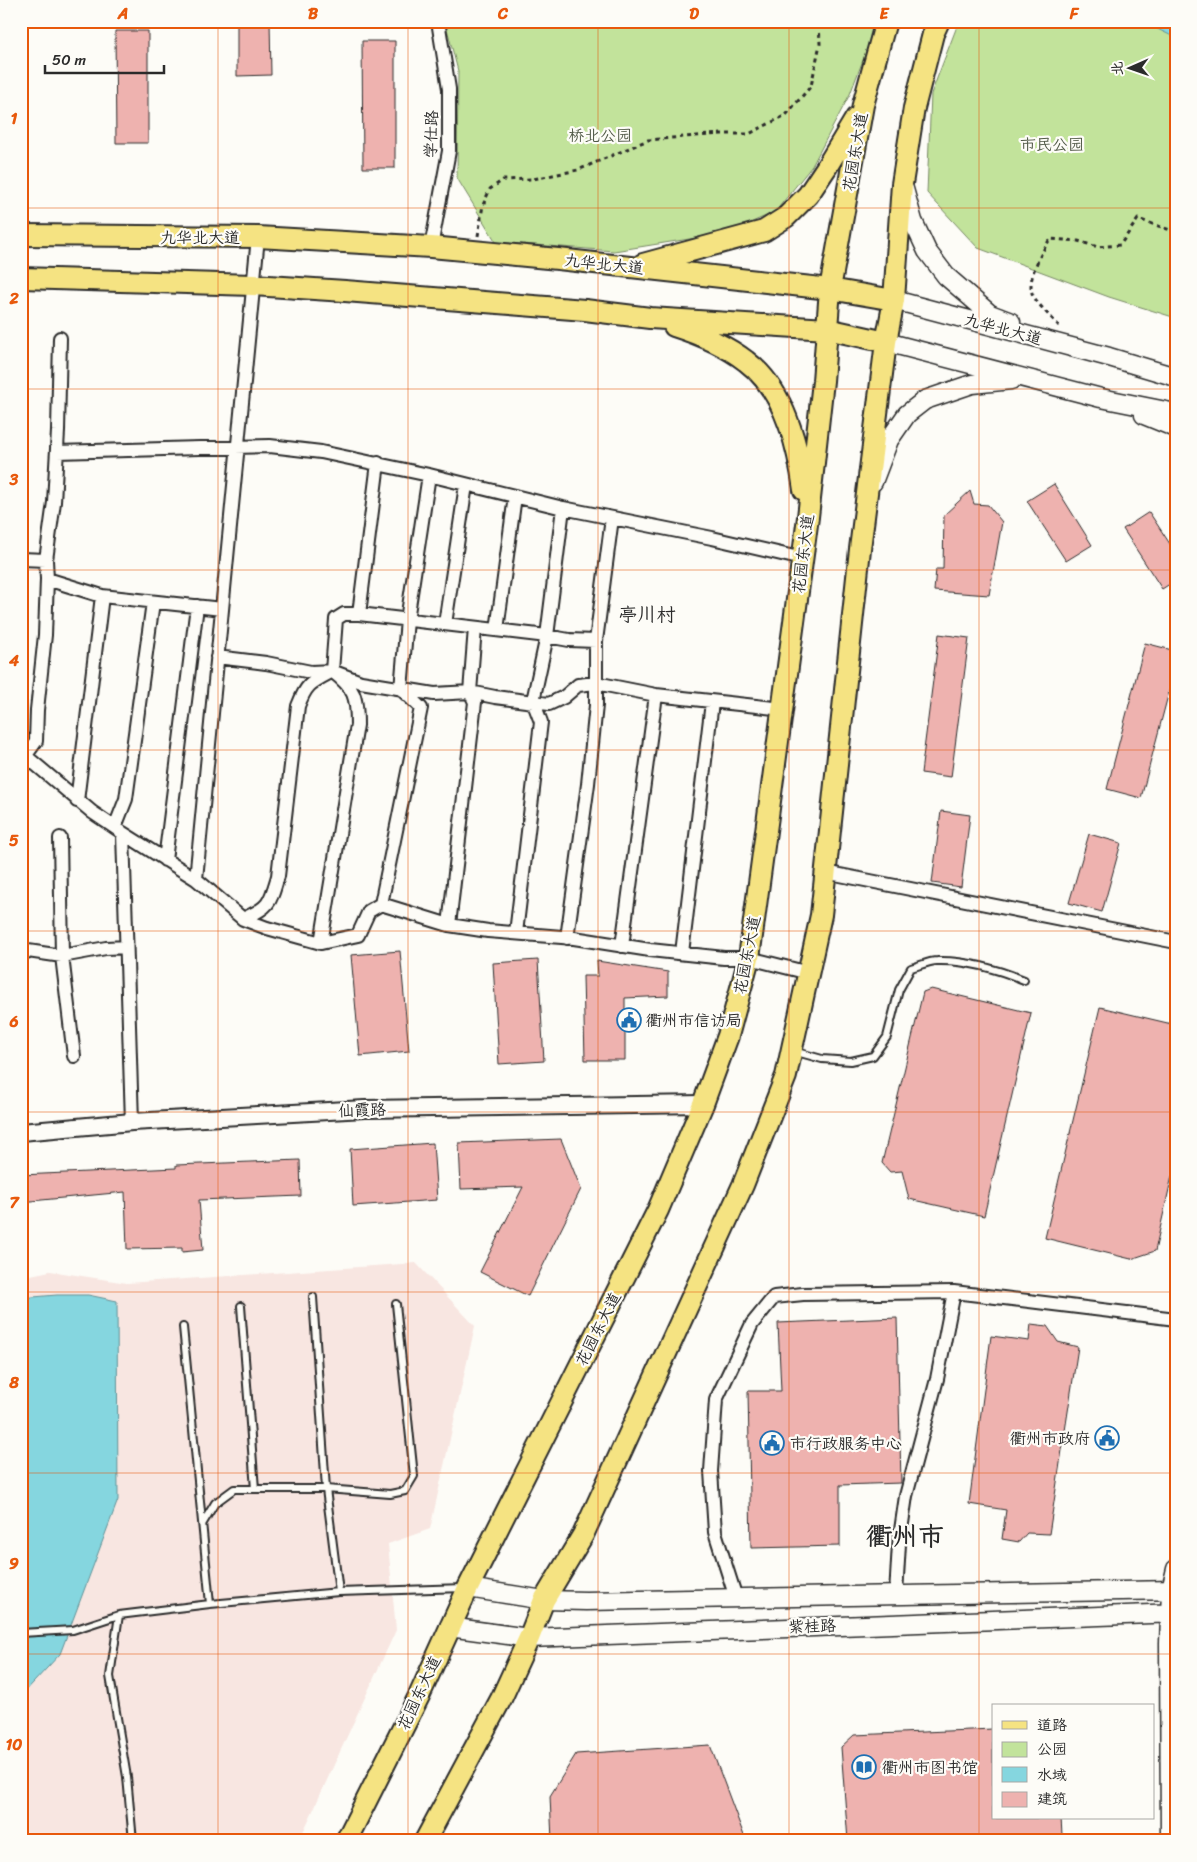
<svg xmlns="http://www.w3.org/2000/svg" width="1197" height="1862" font-family="Sriracha,'LXGW WenKai TC',sans-serif">
<style>
.built{fill:#f8e6e1}
.green{fill:#c2e39b;stroke:#768763}
.water{fill:#85d6df;stroke:#619297}
.building{fill:#eeb2af;stroke:#2b2b2b}
.lines{fill:none;stroke-linecap:round;stroke-linejoin:round}
.service-casing{stroke:#2b2b2b;stroke-width:10}
.minor-casing{stroke:#2b2b2b;stroke-width:16}
.tertiary-casing{stroke:#2b2b2b;stroke-width:20}
.secondary-casing{stroke:#2b2b2b;stroke-width:21}
.primary-casing{stroke:#2b2b2b;stroke-width:24}
.path{stroke:#2b2b2b;stroke-width:3;stroke-dasharray:4 4;stroke-linecap:butt}
.service{stroke:#fdfcf7;stroke-width:6}
.minor{stroke:#fdfcf7;stroke-width:12}
.tertiary{stroke:#fdfcf7;stroke-width:16}
.secondary{stroke:#fdfcf7;stroke-width:18}
.primary{stroke:#f5e382;stroke-width:20}
.grid{fill:none;stroke:#e8590c;stroke-width:1;stroke-opacity:0.55}
.labels{text-anchor:middle;dominant-baseline:central;stroke-width:4.5;stroke-linejoin:round;paint-order:stroke}
.street-label{font-size:16px;fill:#2b2b2b;stroke:#fdfcf7}
.park-label{font-size:16px;fill:#515947;stroke:#fdfcf7}
.poi-label{font-size:16px;fill:#2b2b2b;stroke:#fdfcf7;text-anchor:start}
.quarter-label{font-size:19px;fill:#2b2b2b;stroke:#fdfcf7}
.town-label{font-size:26px;font-weight:bold;fill:#2b2b2b;stroke:#fdfcf7}
.neatline{fill:none;stroke:#e8590c;stroke-width:2}
.grid-label{font-size:16px;text-anchor:middle;font-weight:bold;fill:#e8590c}
</style>
<rect width="100%" height="100%" fill="#fdfcf7"/>
<filter id="ink" filterUnits="userSpaceOnUse"><feTurbulence type="fractalNoise" baseFrequency=".02" numOctaves="2"/><feDisplacementMap in="SourceGraphic" scale="10" xChannelSelector="R" yChannelSelector="G"/><feConvolveMatrix kernelMatrix="1 2 1 2 8 2 1 2 1" color-interpolation-filters="sRGB"/></filter>
<g filter="url(#ink)">
<path class="built" d="M416,1263l59,63 -45,203 -42,15 8,86 -97,211h-278v-564l29,-6 77,12z"/>
<path class="green" d="M445,21h433l-28,73 -38,72 -37,46 -48,21 -113,18 -118,-9 -39,-64 1,-107z
M959,21h206l11,6v291l-67,-21 -131,-49 -51,-55 4,-99z"/>
<path class="water" d="M1141,21h35v17z
M57,1295h31l29,6 1,199 -58,154 -39,42v-398z"/>
<path class="building" d="M237,21h33l1,54 -34,1z
M115,31h33v112h-32z
M362,41h33v127h-32z
M1054,484l38,61 -26,16 -39,-60z
M970,491l4,13 14,1 14,17 -13,73 -55,-4 2,-22h7l1,-54z
M1149,512l27,41v27l-14,9 -39,-60z
M939,634l30,4 -18,139 -30,-4z
M1145,643l31,8v14l-35,133 -34,-9z
M941,811l29,4 -9,72 -29,-4z
M1089,834l32,9 -19,69 -33,-9z
M400,951l9,100 -49,5 -9,-101z
M538,960l6,101 -45,3 -6,-101z
M597,961l71,11v24l-43,2v62h-40l-2,-84h15z
M931,989l100,24 -47,203 -75,-17 -7,-28 -12,1 -8,-9 41,-171z
M1100,1007l76,18v152l-4,-1 -17,75 -24,8 -86,-21z
M561,1139l20,50 -53,107 -48,-24 43,-85 -62,2 -2,-46z
M433,1143l4,57 -84,6 -3,-57z
M300,1160l1,36 -102,4 4,50 -21,2v-4l-55,1 -2,-57 -104,10v-27l155,-7v-3z
M897,1318l4,165 -61,2v61l-89,2 -3,-157h33l-3,-68z
M1031,1324l16,2 11,16 20,5 -29,187 -22,-1 -8,9 -17,-3 4,-29 -37,-6 22,-168 38,5z
M993,1729v89h68l1,17 -5,6h-209l-7,-94 13,-12z
M710,1745l36,96h-194l-2,-45 26,-42z"/>
<g class="lines">
<g class="service-casing">
<path id="service" d="M793,1051l29,8 29,2 22,-5 14,-19 12,-47 12,-22c8,-2 18,-7 26,-7 30,-1 60,8 87,19
M313,1297l13,192 13,103
M241,1306l14,183
M183,1327l27,277
M203,1523l12,-20 19,-14h92l64,5 15,-3 9,-15 -18,-172
M119,1615l-9,61 17,101 6,64
M21,1633l52,-3 46,-15 91,-11 129,-12 125,-4"/>
</g>
<g class="minor-casing">
<path id="minor" d="M431,247l18,-96v-62l-11,-68
M57,452l213,-6 51,6 108,23 134,33 149,30 91,21
M21,559l25,1
M47,579l55,17 120,13
M359,614l19,-151
M445,624l21,-139
M497,630l18,-134
M217,657l49,6 45,9 21,-1 29,11 73,12 36,-2 25,5 54,7 15,-7 14,-12 18,-2 60,12 127,14
M21,752l71,60 31,21 73,46 47,40 24,9 54,15 37,-8 11,-24 12,-7 68,21 39,6 86,7 76,12 74,8h25l60,15
M21,754l5,1 10,-14 1,-31 8,-75 2,-56 -1,-19 8,-58 4,-71 2,-93
M77,801l25,-205
M115,827l11,-28 27,-197
M123,833l9,289
M60,838l2,118 12,100
M165,860l32,-254
M825,872l351,70
M196,879l62,-642
M381,904l40,-196 -20,-19 6,-69 22,-145
M243,919c27,-12 27,-16 35,-43l20,-170c8,-21 12,-23 31,-33
M449,925l26,-223 -5,-10 5,-64
M516,933l25,-211 -8,-21 14,-65 16,-128
M567,938l21,-154 8,-79v-64l16,-123
M321,943l36,-218c0,-29 -2,-36 -25,-54l4,-52 8,-5h15l188,22 22,4 27,1
M622,946l34,-251
M21,950l41,6 44,-8 20,-1
M682,953l30,-251
M896,1594l3,-50 7,-48 31,-117 17,-87
M736,1598l-21,-66 -4,-61 5,-71 36,-76 22,-27 29,-3 151,-2 222,27"/>
</g>
<g class="tertiary-casing">
<path id="tertiary" d="M21,1132l111,-10 233,-13 338,-5"/>
</g>
<g class="secondary-casing">
<path id="secondary" d="M904,189l9,32 14,30 19,25 44,38 21,8
M894,300l215,57 67,20
M886,342l215,56 75,15
M1144,415l32,13
M873,482l16,-42 18,-26 18,-14 47,-16 39,-4
M468,1588l76,12 42,1 590,-11
M449,1627l80,11 647,-25
M1170,1841l-1,-198 2,-53 5,-21"/>
</g>
<g class="primary-casing">
<path id="primary" d="M21,235l237,2 173,10 127,12 272,30 64,11
M643,264l121,-33 22,-14 22,-22 18,-27 30,-50
M21,278l232,7 92,6 240,19 65,8 177,11 59,13
M674,326c25,8 50,18 72,35 38,28 52,84 58,129
M346,1841l73,-145 49,-108 190,-378 45,-106 25,-68 21,-78 59,-441 15,-136 7,-92 33,-184 23,-84
M425,1841l76,-142 28,-61 15,-38 39,-65 160,-350 43,-109 35,-161 39,-366 26,-207 8,-42 8,-116 12,-76 19,-74 6,-13"/>
</g>
<path class="path" d="M478,236l5,-31 7,-16 13,-9 30,-1 45,-9 70,-30 73,-6h28l37,-19 25,-29 9,-42 -1,-23
M1059,326c-7,-8 -24,-24 -27,-33 -5,-16 10,-41 18,-54l28,2 20,6 22,-2 18,-26 38,13"/>
<use href="#service" class="service"/>
<use href="#minor" class="minor"/>
<use href="#tertiary" class="tertiary"/>
<use href="#secondary" class="secondary"/>
<use href="#primary" class="primary"/>
</g>
</g>
<path class="grid" d="M218,21v1820M408,21v1820M598,21v1820M789,21v1820M979,21v1820M21,208h1155M21,389h1155M21,570h1155M21,750h1155M21,931h1155M21,1112h1155M21,1292h1155M21,1473h1155M21,1654h1155"/>
<defs>
<g id="civic-ring" transform="scale(1.25)"><circle r="9.5" fill="#fdfcf7" stroke="#1f6fb2" stroke-width="1.5"/><path d="M-.6-6.5H3V-4.5H.6V-3L4-1V1h2V6H-6V1h2V-1L-.6-3ZM-1.2 2.5V6h2.4V2.5Z" fill="#1f6fb2"/></g>
<g id="library-ring" transform="scale(1.25)"><circle r="9.5" fill="#fdfcf7" stroke="#1f6fb2" stroke-width="1.5"/><path d="M-6-4Q-3-5.5-.7-3.5V5Q-3 3-6 4ZM6-4Q3-5.5 .7-3.5V5Q3 3 6 4Z" fill="#1f6fb2"/></g>
</defs>
<g fill-rule="evenodd">
<use href="#civic-ring" x="629" y="1020"/>
<use href="#civic-ring" x="1107" y="1438"/>
<use href="#civic-ring" x="772" y="1443"/>
<use href="#library-ring" x="864" y="1767"/>
</g>
<g class="labels">
<g class="street-label">
<text transform="translate(431 134) rotate(-88)">学仕路</text>
<text transform="translate(855 152) rotate(-80)">花园东大道</text>
<text x="200" y="237">九华北大道</text>
<text transform="translate(604 264) rotate(6)">九华北大道</text>
<text transform="translate(1003 329) rotate(15)">九华北大道</text>
<text transform="translate(803 554) rotate(-83)">花园东大道</text>
<text transform="translate(747 955) rotate(-79)">花园东大道</text>
<text transform="translate(362 1110) rotate(-2)">仙霞路</text>
<text transform="translate(598 1329) rotate(-63)">花园东大道</text>
<text transform="translate(812 1626) rotate(-2)">紫桂路</text>
<text transform="translate(419 1693) rotate(-65)">花园东大道</text>
</g>
<g class="park-label">
<text x="600" y="135">桥北公园</text>
<text x="1052" y="144">市民公园</text>
</g>
<g class="poi-label">
<text x="646" y="1020">衢州市信访局</text>
<text x="1090" y="1438" text-anchor="end">衢州市政府</text>
<text x="790" y="1443">市行政服务中心</text>
<text x="882" y="1767">衢州市图书馆</text>
</g>
<g class="quarter-label">
<text x="647" y="614">亭川村</text>
</g>
<g class="town-label">
<text x="905" y="1536">衢州市</text>
</g>
</g>
<rect width="1197" height="1862" fill="none" stroke="#fdfcf7" stroke-width="55"/>
<rect x="992" y="1704" width="162" height="115" fill="#fdfcf7" stroke="#a9a8a5"/>
<rect x="1002" y="1721" width="25" height="8" fill="#f5e382" stroke="#a9a8a5"/>
<text x="1037" y="1730" font-size="15" fill="#2b2b2b">道路</text>
<rect x="1002" y="1742" width="25" height="15" fill="#c2e39b" stroke="#a9a8a5"/>
<text x="1037" y="1754" font-size="15" fill="#2b2b2b">公园</text>
<rect x="1002" y="1767" width="25" height="15" fill="#85d6df" stroke="#a9a8a5"/>
<text x="1037" y="1780" font-size="15" fill="#2b2b2b">水域</text>
<rect x="1002" y="1792" width="25" height="15" fill="#eeb2af" stroke="#a9a8a5"/>
<text x="1037" y="1804" font-size="15" fill="#2b2b2b">建筑</text>
<g transform="translate(1130 68) rotate(268)" stroke="#fdfcf7" stroke-width="4" paint-order="stroke">
<path d="M0-4L9 19L0 12L-9 19Z" fill="#2b2b2b"/>
<text y="-8" font-size="14" font-weight="bold" text-anchor="middle" fill="#2b2b2b">北</text>
</g>
<path d="M45 65v8h119v-8" fill="none" stroke="#2b2b2b" stroke-width="2.5"/>
<text x="52" y="65" font-size="15" fill="#2b2b2b" stroke="#fdfcf7" stroke-width="4" paint-order="stroke">50 m</text>
<rect x="28" y="28" width="1142" height="1806" class="neatline"/>
<g class="grid-label">
<text x="123" y="19">A</text>
<text x="313" y="19">B</text>
<text x="503" y="19">C</text>
<text x="694" y="19">D</text>
<text x="884" y="19">E</text>
<text x="1074" y="19">F</text>
<text x="14" y="124">1</text>
<text x="14" y="304">2</text>
<text x="14" y="485">3</text>
<text x="14" y="666">4</text>
<text x="14" y="846">5</text>
<text x="14" y="1027">6</text>
<text x="14" y="1208">7</text>
<text x="14" y="1388">8</text>
<text x="14" y="1569">9</text>
<text x="14" y="1750">10</text>
</g>
</svg>
